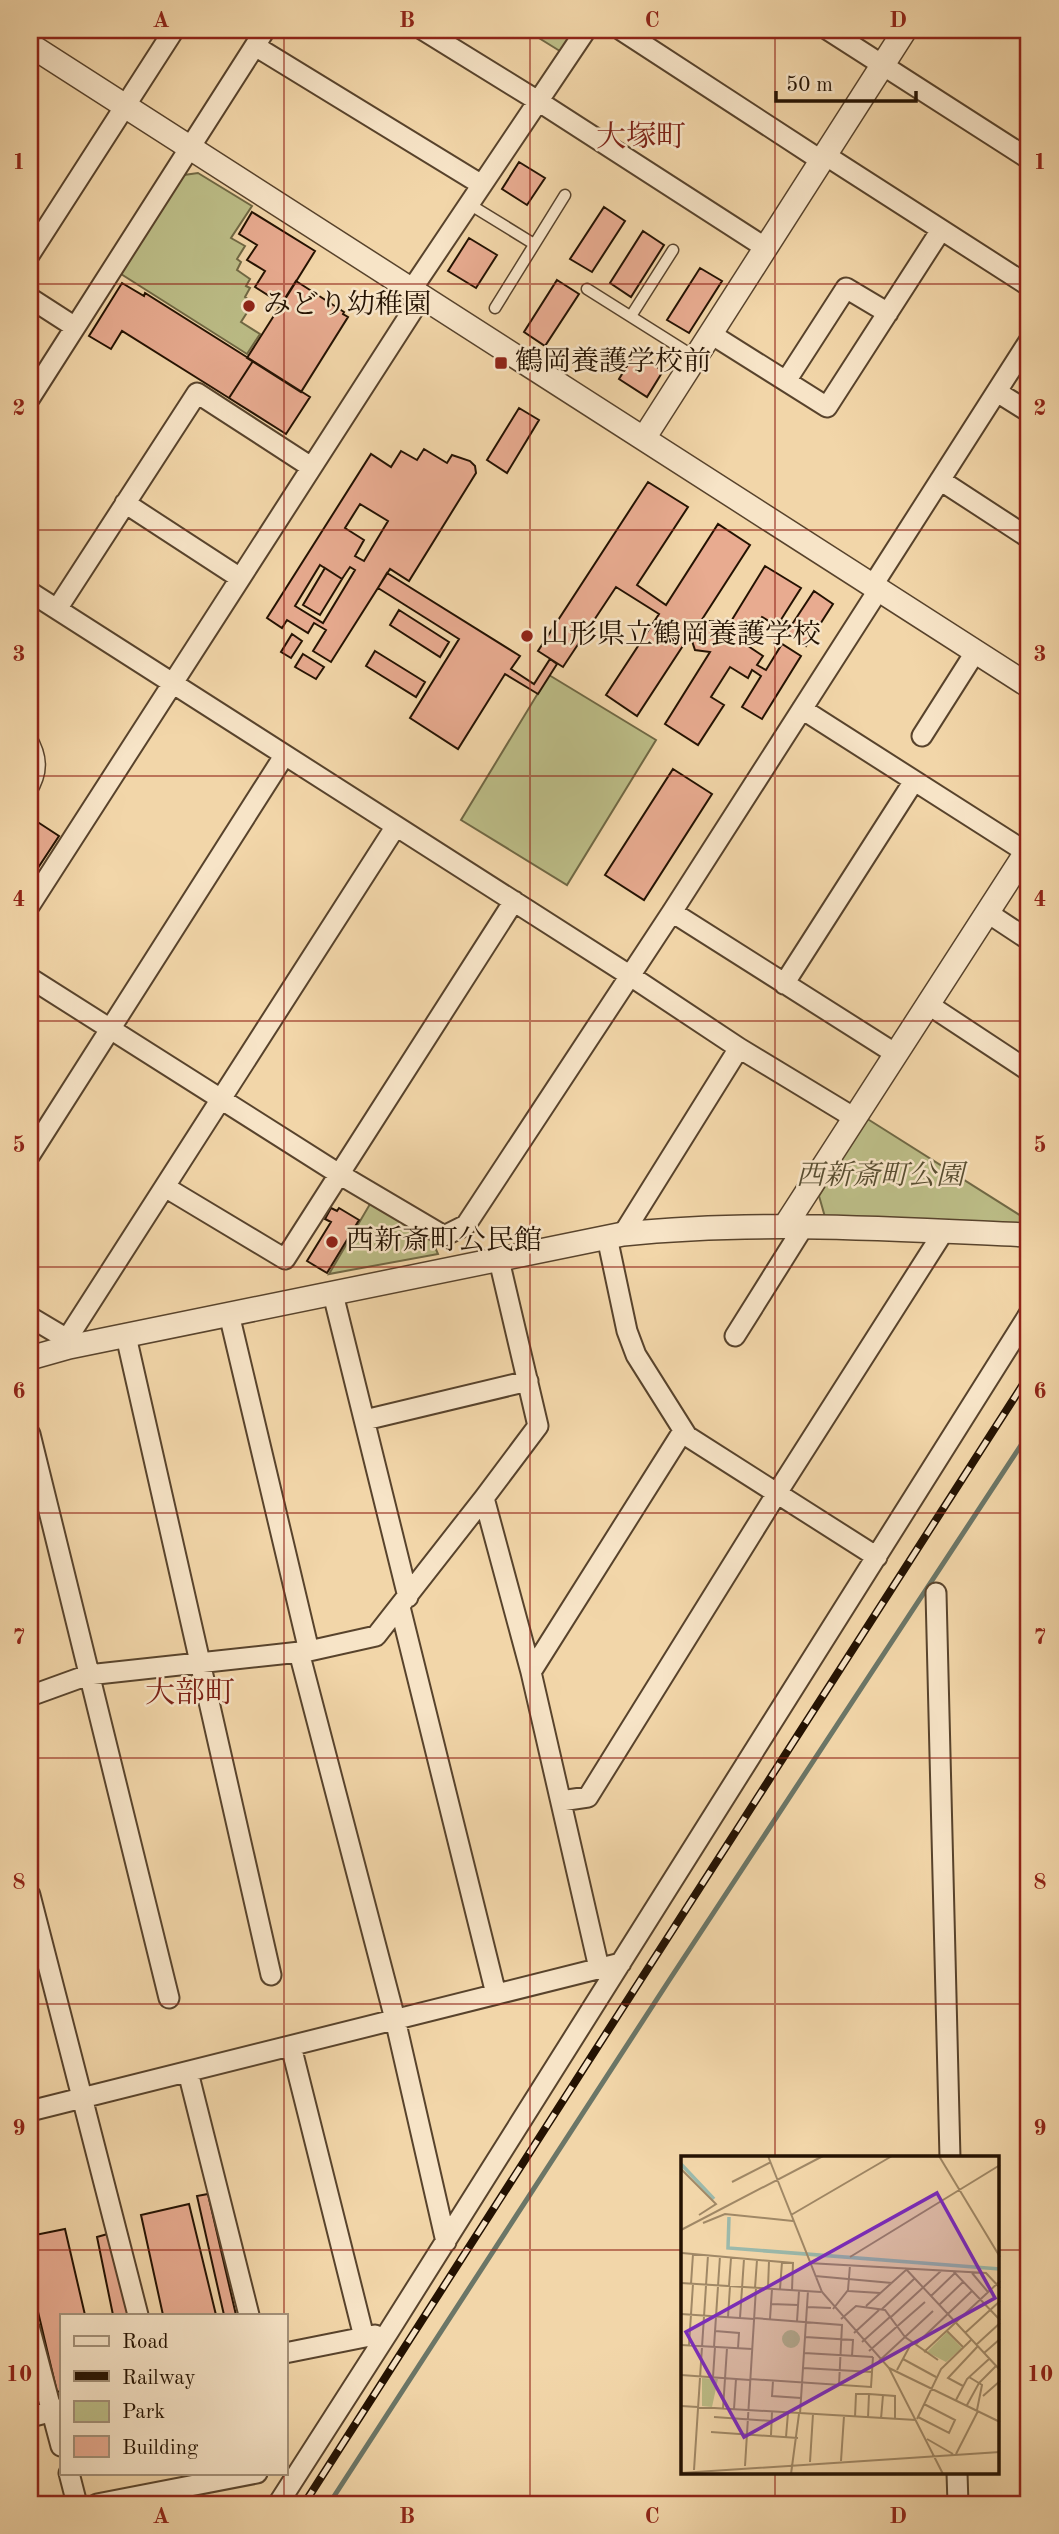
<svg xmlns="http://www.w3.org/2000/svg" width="1059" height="2534" font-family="'Old Standard TT','Noto Serif JP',serif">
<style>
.green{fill:#bcbd87;stroke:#706844;stroke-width:2}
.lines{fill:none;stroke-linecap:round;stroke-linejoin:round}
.stream{stroke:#6b7667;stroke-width:5}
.building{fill:#e8ab90;stroke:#241202;stroke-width:2;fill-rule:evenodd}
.service-casing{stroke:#58432c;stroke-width:13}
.minor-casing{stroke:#58432c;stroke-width:23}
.tertiary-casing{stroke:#58432c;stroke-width:26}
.service{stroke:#f7e4c7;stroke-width:10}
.minor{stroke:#f7e4c7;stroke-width:19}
.tertiary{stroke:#f7e4c7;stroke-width:23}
.rail-casing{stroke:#241202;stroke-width:8}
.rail{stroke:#f7e4c7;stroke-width:5;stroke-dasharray:16;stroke-linecap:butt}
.grid{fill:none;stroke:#8f2418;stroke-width:2;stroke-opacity:0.55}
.poi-dot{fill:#8f2418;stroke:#f7e4c7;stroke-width:2.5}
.labels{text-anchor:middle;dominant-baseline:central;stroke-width:5;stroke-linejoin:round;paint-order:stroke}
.poi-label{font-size:28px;fill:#241202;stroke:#f7e4c7;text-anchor:start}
.park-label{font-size:28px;font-style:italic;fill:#594e31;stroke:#f7e4c7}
.neighbourhood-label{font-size:30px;fill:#7a1f14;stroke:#f7e4c7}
.inset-river{fill:none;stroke:#9bb9ab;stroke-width:3.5}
.inset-road{fill:none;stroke:#a08866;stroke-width:2}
.view{fill:#7b2cbf;fill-opacity:0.15;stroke:#7b2cbf;stroke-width:3.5}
.inset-edge{fill:none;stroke:#241202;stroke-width:3.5}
.neatline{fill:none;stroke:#8f2418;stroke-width:2.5}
.grid-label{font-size:23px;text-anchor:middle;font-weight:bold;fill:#8f2418}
</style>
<rect width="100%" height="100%" fill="#f2d6a9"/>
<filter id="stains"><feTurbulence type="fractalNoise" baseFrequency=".00286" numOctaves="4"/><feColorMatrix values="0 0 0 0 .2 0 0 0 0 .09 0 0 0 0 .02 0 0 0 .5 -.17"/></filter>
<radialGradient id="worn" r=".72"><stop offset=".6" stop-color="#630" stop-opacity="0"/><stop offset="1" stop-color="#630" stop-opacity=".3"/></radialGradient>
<path class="green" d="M526,30h52l-15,23z
M198,173l54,33 -21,32 14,8 -8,13 4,3 -4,8 13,9 -4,7 4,2 -5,9 4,3 -5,8 4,3 -7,11 19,12 -13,20 -126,-80 63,-99z
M549,675l107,65 -89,145 -106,-65z
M866,1118l163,103v5l-204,-9 -6,-21z
M370,1204l62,36 6,14 -109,20z"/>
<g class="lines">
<path class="stream" d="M329,2504l341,-525 359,-546"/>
</g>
<path class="building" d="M519,162l26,16 -18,27 -25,-16z
M604,207l21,14 -33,51 -22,-13z
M252,212l63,39 -33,53 -27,-17 10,-16 -18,-11 10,-15 -18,-11z
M643,231l21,14 -33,52 -21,-14z
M469,238l28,17 -21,33 -28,-17z
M700,268l22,13 -33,52 -22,-13z
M557,280l22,14 -34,52 -21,-14z
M296,281l48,31 -1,2 5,3 -47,75 -54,-34z
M122,283l22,13 1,-3 108,68 -24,37 -107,-67 -11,18 -22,-13z
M635,353l28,18 -16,26 -28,-18z
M253,361l57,36 -24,37 -57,-36z
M519,408l20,12 -32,53 -20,-13z
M424,449l23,14 5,-8 18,6 5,5 1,7 -67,108 -19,-12 -59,93 -18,-11 13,-21 -12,-7 -6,10 -21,-13 -5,8 -15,-10 104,-164 20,13 10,-16 16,9zM360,504l28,17 -24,40 -9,-5 9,-16 -19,-12zM320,565l22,14 8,-12 5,3 -32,53 -28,-17z
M648,482l40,25 -51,78 29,20 52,-81 32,21 -49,76h13l8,15 43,-70 36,22 -24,38 -15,-9 -17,27 18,12 -6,9 9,5 16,-26 19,12 -39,63 -20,-12 19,-31 -9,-6 -4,8 -18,-11 -19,30 13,8 -26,40 -33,-21 45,-72 -15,-2 -5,-15 -53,81 -31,-21 53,-81 -43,-27 -53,80 -25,-16z
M325,568l17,11 -22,36 -17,-10z
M387,573l133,83 -9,13 23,15 16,-25 7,5 -19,30 -33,-20 -47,75 -48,-31 49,-79 -81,-51z
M814,591l19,13 -27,42 -29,-20 4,-6 10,6z
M399,610l50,32 -9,15 -50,-32z
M292,634l10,7 -11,17 -10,-6z
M375,651l50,31 -9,15 -50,-31z
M303,654l21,13 -8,12 -21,-12z
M673,769l39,25 -68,106 -39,-25z
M33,819l26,17 -29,44v-56z
M331,1208l6,3 2,-3 20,12 -32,53 -20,-12 24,-39 -6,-3z
M208,2194l28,121h-12l-27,-119z
M189,2204l27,111h-53l-22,-100z
M65,2229l20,86h-24v76l-4,1 -27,-114v-42z
M111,2233l18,82h-16l-16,-78z"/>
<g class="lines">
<g class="service-casing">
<path id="service" d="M469,204l65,40
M587,289l108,68
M495,308l70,-113
M631,316l42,-66
M30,735c13,22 13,38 0,59"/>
</g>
<g class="minor-casing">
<path id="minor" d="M423,30l115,71 228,147
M621,30l201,131
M828,30l201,129
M255,46l227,139
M825,155l204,131
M30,254l144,-224
M412,289l174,-259
M30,298l45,29
M711,334l116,73 114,-177
M786,381l60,-93 42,25
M997,392l32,20
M30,398l235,-368
M940,480l89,58
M125,503l115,75
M873,585l156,-244
M30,592l599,383 110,73 114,69
M57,609l140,-216 114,74
M802,709l224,143
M922,736l54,-85
M30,905l392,-609
M672,912l224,142
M988,913l41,27
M30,978l309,196 105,62 22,-11 206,-313 207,-323
M784,984l130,-203
M929,1005l100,66
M30,1155l254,-399
M165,1187l120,72 229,-358
M623,1234l116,-186
M607,1237l20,94 9,24 51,81 190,121
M333,1294l75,303
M229,1314l80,337
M30,1317l37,22
M126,1336l145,639
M735,1336l69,-110
M69,1347l-2,-8 329,-513
M365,1420l163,-39
M30,1434l139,564
M484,1498l47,174 68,296
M936,1593l14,565
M400,1607l96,387
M299,1652l96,367 51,223
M531,1672l152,-241
M30,1696l58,-21 221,-24 67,-15 108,-138 54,-72 -39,-166
M561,1801l27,-4 189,-304 167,-262
M30,1895l108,420
M291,2046l73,291
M188,2072l61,243
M30,2111l591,-148
M30,2330l31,116
M285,2353l90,-18
M30,2417l31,-8
M69,2473l8,31
M957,2473l1,31
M97,2504l160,-31
M278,2504l111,-173 640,-1017"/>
</g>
<g class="tertiary-casing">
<path id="tertiary" d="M30,45l999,641
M644,438l261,-408
M785,1226l244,-378
M30,1358l39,-11 554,-113c135,-14 271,-5 406,1"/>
</g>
<use href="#service" class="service"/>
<use href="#minor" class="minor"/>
<use href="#tertiary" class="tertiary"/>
<g class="rail-casing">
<path id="rail" d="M304,2504l725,-1129"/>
</g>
<use href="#rail" class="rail"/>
</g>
<path class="grid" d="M284,30v2285M530,30v2474M775,30v2128M30,284h999M30,530h999M30,776h999M30,1021h999M30,1267h999M30,1513h999M30,1758h999M30,2004h999M30,2250h653M998,2250h31M284,2473v31M775,2473v31"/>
<g class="poi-dot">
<circle cx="249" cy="306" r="7"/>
<rect x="494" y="356" width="14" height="14" rx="3.5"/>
<circle cx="527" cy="636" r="7"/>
<circle cx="332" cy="1242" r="7"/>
</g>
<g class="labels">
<g class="poi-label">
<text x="263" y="306">みどり幼稚園</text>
<text x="515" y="363">鶴岡養護学校前</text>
<text x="541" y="636">山形県立鶴岡養護学校</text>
<text x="346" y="1242">西新斎町公民館</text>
</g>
<g class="park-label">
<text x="880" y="1177">西新斎町公園</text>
</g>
<g class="neighbourhood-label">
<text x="641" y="138">大塚町</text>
<text x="190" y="1694">大部町</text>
</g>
</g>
<g transform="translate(681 2156)">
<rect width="318" height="318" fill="#f2d6a9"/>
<path d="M101 183a9 9 0 1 1 18 0a9 9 0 1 1-18 0ZM266,176l15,16 -16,14 -19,-10zM21,222l16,1 -6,28 -10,-1z" fill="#bcbd87"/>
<path class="inset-river" d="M0,8l33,35M48,61l-1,31 272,21"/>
<path class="inset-road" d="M87,0l54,136 67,76 54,106M258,0l61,101M0,13l35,35 -17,11M51,26l39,-20M110,59l101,-59M22,67l22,-9 68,7M0,74l142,-74M1,97l111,10 -1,27M169,101l150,-92M127,107l178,10 14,15M224,112l95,102M272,115l47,49M291,117l16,19M134,120l77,7M0,127l140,9M10,128l2,-30M48,130l2,-28M74,132l2,-28M87,132l1,-27M99,133l2,-27M167,135l32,2M250,140l24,-23M90,148l27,1M258,149l24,-23M185,150l40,-36M126,151l24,1M152,153l15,-19 2,-25M201,153l32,-30M0,158l73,5M47,161l2,-31M210,161l51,-47M59,162l4,-59M73,162l88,7 -3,60M89,163l2,-30M160,163l15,-13 29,4 20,27 33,23M116,165l2,-30M34,175l24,2 -1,15M266,175l16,16M173,177l25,-23M284,177l35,-32M124,181l48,3 -1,16M181,186l29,-26M0,189l71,4M8,189l4,-61M234,189l57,-54M295,189l24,-22M33,191l6,-91M188,195l56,-49M243,196l76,-71M123,197l69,4M303,197l16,-14M222,203l33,18M198,205l54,-50M122,212l69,4M208,212l111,54M216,214l15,-28M0,219l69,5M32,221l2,-30M288,221l13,8 -5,25M69,223l121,8 2,-30M92,225l-1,15 29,2M282,230l-15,-8 30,-32M302,240l17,-15M275,244l11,-21 22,-20M286,249l12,-22 17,-17M0,250l235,14M42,253l4,-61M53,253l2,-30M119,258l8,-123M33,261l58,4M174,261l1,-23h13l26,2v23M237,261l31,16 6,-13 -31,-16M187,262l1,-24M200,263l2,-24M236,263l24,-50 30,-29M30,276l87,6M90,279l1,-23M105,281l2,-24M246,283l26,15M275,298l22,-43M160,305l3,-45M129,306l3,-48M64,310l11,-178M13,314l14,-215M0,317l319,-21M110,318l8,-60"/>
<path class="view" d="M256,37l58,105 -251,139 -58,-105z"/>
<rect width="318" height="318" class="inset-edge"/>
</g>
<rect width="1059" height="2534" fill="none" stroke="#f2d6a9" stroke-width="77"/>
<rect x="60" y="2314" width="228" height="161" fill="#f7e4c7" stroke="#a39078" stroke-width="2"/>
<rect x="74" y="2336" width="35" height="10" fill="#f7e4c7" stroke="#a39078" stroke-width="2"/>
<text x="122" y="2348" font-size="21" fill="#241202">Road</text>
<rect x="74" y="2371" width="35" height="10" fill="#241202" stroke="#a39078" stroke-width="2"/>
<text x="122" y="2384" font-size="21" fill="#241202">Railway</text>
<rect x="74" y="2401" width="35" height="21" fill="#bcbd87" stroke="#a39078" stroke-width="2"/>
<text x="122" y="2418" font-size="21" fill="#241202">Park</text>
<rect x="74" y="2436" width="35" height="21" fill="#e8ab90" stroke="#a39078" stroke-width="2"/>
<text x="122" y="2454" font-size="21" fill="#241202">Building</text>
<path d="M776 91v10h140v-10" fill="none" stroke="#241202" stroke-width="3.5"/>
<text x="786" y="91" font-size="21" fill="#241202" stroke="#f7e4c7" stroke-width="5" paint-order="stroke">50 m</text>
<rect x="38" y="38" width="982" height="2458" class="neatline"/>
<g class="grid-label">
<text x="161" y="27">A</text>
<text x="407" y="27">B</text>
<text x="652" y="27">C</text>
<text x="898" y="27">D</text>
<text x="19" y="169">1</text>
<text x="1040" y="169">1</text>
<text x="19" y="415">2</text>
<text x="1040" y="415">2</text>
<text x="19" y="661">3</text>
<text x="1040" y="661">3</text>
<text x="19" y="906">4</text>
<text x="1040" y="906">4</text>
<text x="19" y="1152">5</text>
<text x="1040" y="1152">5</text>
<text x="19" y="1398">6</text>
<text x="1040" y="1398">6</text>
<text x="19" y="1644">7</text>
<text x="1040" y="1644">7</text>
<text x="19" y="1889">8</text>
<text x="1040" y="1889">8</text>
<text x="19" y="2135">9</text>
<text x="1040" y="2135">9</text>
<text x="19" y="2381">10</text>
<text x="1040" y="2381">10</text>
<text x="161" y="2523">A</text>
<text x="407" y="2523">B</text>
<text x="652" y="2523">C</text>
<text x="898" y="2523">D</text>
</g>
<rect width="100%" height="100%" filter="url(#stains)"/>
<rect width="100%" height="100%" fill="url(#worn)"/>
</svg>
